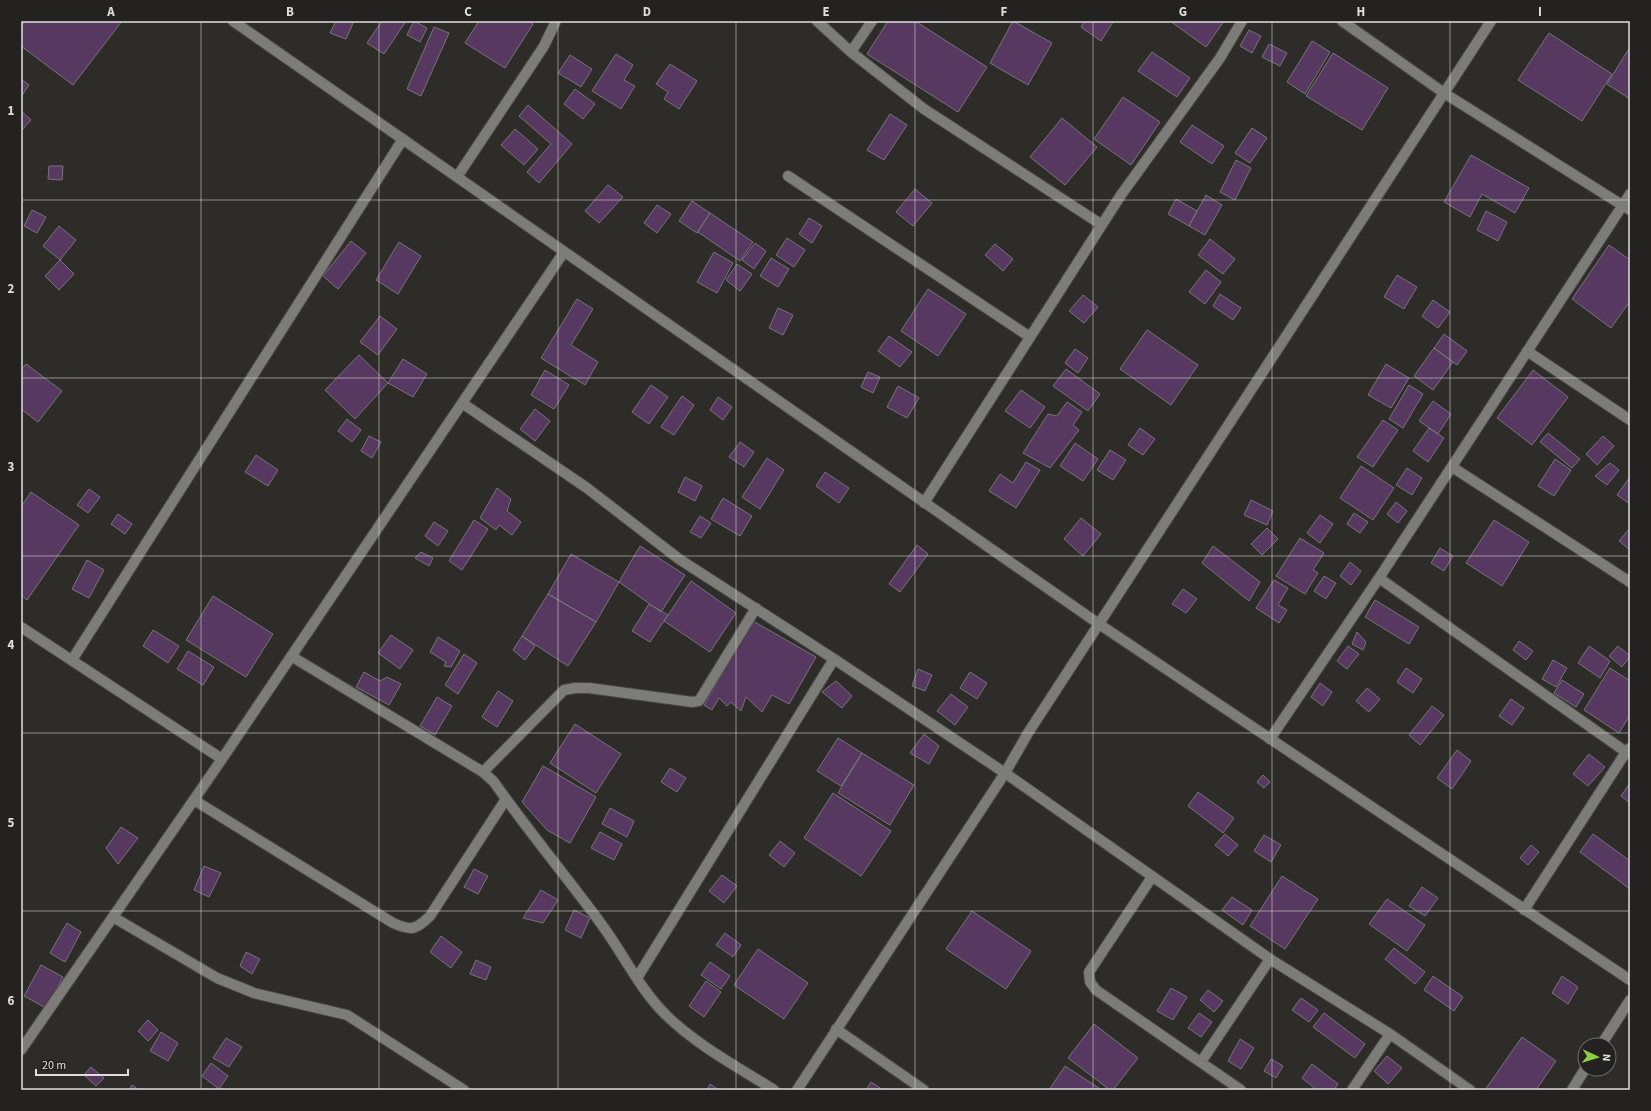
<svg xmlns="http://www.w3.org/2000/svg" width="1651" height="1111" font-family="'Source Sans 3',sans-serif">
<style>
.building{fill:#563860;stroke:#777578}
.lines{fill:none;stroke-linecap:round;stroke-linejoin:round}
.street-casing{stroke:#4a4947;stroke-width:12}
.secondary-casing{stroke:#4a4947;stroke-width:12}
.street{stroke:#7c7c78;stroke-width:10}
.secondary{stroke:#7c7c78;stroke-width:10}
.grid{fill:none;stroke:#dfdedc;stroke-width:1;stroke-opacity:0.55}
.neatline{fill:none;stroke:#dfdedc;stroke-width:1.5}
.grid-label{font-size:13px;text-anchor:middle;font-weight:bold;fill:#dfdedc}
</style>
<rect width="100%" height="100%" fill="#2d2c29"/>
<path class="building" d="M25,21h97l-49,64 -52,-39v-19z
M336,21h18l-8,18 -16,-6z
M382,21h24l-22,33 -17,-11z
M414,21l13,7 -7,14 -13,-7z
M479,21h49l5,3 -28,44 -40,-25z
M888,21h27l72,46 -29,45 -91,-58z
M1013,21l39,22 -24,42 -38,-22z
M1085,21h28v1l-12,19 -20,-14z
M1170,21h54l-18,26z
M434,27l15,6 -28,63 -14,-7z
M1249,30l12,6 -9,17 -12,-7z
M1549,33l63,41 -30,47 -64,-41z
M1312,41l18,11 -25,42 -18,-12z
M1269,44l18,9 -7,13 -18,-9z
M1630,47v52l-23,-15z
M1152,52l38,26 -13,19 -39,-26z
M1333,53l55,35 -26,42 -56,-34z
M616,54l17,11 -9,15 11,6 -14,23 -29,-18z
M570,55l22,14 -11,18 -23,-14z
M670,64l27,17 -18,28 -15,-10 4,-7 -12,-8z
M21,79l8,6 -8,12z
M575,89l20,15 -12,15 -19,-15z
M1123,97l37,25 -29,43 -37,-26z
M528,105l44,39 -33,39 -12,-11 24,-28 -32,-28z
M21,111l10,9 -10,11z
M890,114l17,11 -23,35 -17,-10z
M1062,118l35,29 -32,38 -35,-28z
M1192,125l32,21 -12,18 -32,-22z
M1252,128l15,10 -17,25 -15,-10z
M515,129l23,20 -14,16 -23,-20z
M1471,155l58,33 -14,25 -33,-19 -12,23 -26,-15z
M1236,160l15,8 -16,32 -15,-8z
M49,166h14l-1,14 -14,-1z
M608,185l15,12 -24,26 -14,-12z
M915,189l17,14 -19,23 -17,-14z
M1206,195l16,10 -17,30 -16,-9z
M1176,199l21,12 -8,15 -21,-12z
M692,201l18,12 -13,20 -18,-12z
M657,205l14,9 -14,19 -13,-10z
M32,210l14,7 -9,16 -13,-7z
M1486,211l21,11 -9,19 -21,-11z
M710,213l43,29 -13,19 -42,-29z
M809,218l13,8 -10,17 -13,-9z
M59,226l17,14 -16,20 -17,-14z
M787,238l18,12 -11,17 -18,-12z
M1210,239l25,20 -12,15 -25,-19z
M351,241l15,12 -28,36 -15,-13z
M399,242l22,14 -23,38 -22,-14z
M755,243l11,8 -12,18 -12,-9z
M995,244l18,15 -10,12 -18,-16z
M1609,245l21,15v41l-19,27 -39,-29z
M714,252l19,11 -16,30 -20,-11z
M771,258l18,11 -11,18 -18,-11z
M60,260l14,14 -15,16 -14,-14z
M737,264l15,10 -12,17 -14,-11z
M1206,270l15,12 -16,22 -16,-12z
M1397,275l20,12 -13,22 -20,-12z
M928,289l38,25 -28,42 -37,-25z
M1220,294l21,14 -8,12 -20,-14z
M1083,295l15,12 -14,16 -15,-12z
M577,299l16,10 -22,36 27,17 -13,23 -44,-27z
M1433,300l17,12 -12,16 -16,-12z
M778,308l15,7 -10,20 -14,-7z
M380,316l17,13 -19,26 -18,-13z
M1147,330l51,35 -27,40 -51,-36z
M1444,334l23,17 -10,14 -23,-17z
M889,336l23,16 -12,15 -22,-16z
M1434,348l19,14 -20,28 -19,-14z
M1075,349l13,9 -10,15 -13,-10z
M359,355l29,28 -33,36 -30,-29z
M403,359l24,15 -14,23 -25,-14z
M26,364l36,27 -24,31 -17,-13v-39z
M1386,364l23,14 -18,30 -23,-13z
M1066,369l34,25 -12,17 -35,-25z
M545,370l24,15 -15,24 -23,-14z
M1533,370l35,27 -36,48 -35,-27z
M868,372l12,5 -7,16 -12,-6z
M651,385l17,12 -19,27 -17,-12z
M1409,385l14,9 -20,34 -14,-9z
M898,386l21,12 -12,20 -20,-11z
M1021,390l24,17 -15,21 -25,-17z
M682,396l12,9 -20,30 -13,-8z
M718,397l14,10 -9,13 -13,-10z
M1433,401l18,13 -13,20 -19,-13z
M1067,402l15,10 -9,13 6,5 -29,38 -27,-15 25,-39 9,2z
M535,409l15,12 -15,20 -15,-12z
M347,419l14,11 -9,12 -14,-11z
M1383,420l15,10 -25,37 -16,-10z
M1140,428l15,11 -12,16 -15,-10z
M1429,428l15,10 -16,24 -15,-11z
M1548,433l32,26 -8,9 -32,-26z
M369,436l12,6 -9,16 -11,-7z
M1603,436l11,10 -17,19 -11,-11z
M740,442l14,10 -10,15 -15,-10z
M1075,443l23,16 -15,22 -23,-15z
M1110,450l16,10 -13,20 -16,-10z
M256,455l22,15 -10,16 -23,-14z
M767,458l17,12 -24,39 -18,-12z
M1555,459l16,11 -17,26 -16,-10z
M1026,462l14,8 -24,38 -27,-17 11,-17 13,9z
M1610,463l9,7 -12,15 -12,-9z
M1361,466l33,22 -21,32 -33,-22z
M1407,468l15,10 -10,17 -16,-10z
M825,472l24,16 -10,15 -23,-17z
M685,477l17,9 -7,15 -17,-9z
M1630,477v27l-13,-9z
M497,488l14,11 -4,12 14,11 -9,13 -13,-10 -3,5 -16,-12z
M89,489l11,8 -12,16 -11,-8z
M31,492l48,33 -52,75 -6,-5v-88z
M723,498l29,18 -12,20 -29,-17z
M1251,500l22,11 -6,14 -23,-10z
M1396,502l11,9 -9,12 -11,-9z
M1354,513l14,9 -8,11 -13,-9z
M118,514l14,10 -7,10 -14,-10z
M1320,515l13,9 -13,19 -13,-10z
M700,516l11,7 -10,15 -11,-6z
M1081,518l20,16 -18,22 -19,-17z
M474,520l14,9 -26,41 -13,-9z
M1494,520l35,22 -27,44 -36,-23z
M434,522l14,9 -10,15 -13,-10z
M1267,528l11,11 -16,16 -11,-11z
M1630,528v22l-11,-9z
M1300,538l24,15 -11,17 5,3 -13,21 -29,-18z
M917,545l11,9 -28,38 -11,-8z
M640,546l45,29 -24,37 -42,-30z
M1213,546l47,36 -11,19 -47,-38z
M1440,548l13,8 -9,15 -13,-8z
M421,552l12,6 -4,8 -14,-8z
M571,554l48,28 -23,40 -48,-28z
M87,560l17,10 -15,28 -17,-9z
M1350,562l11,9 -10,14 -11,-9z
M1324,576l12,7 -10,16 -12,-8z
M1274,580l14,8 -10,17 9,5 -8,13 -23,-15z
M691,581l45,32 -26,39 -46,-31z
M1183,589l14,10 -11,14 -14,-9z
M548,594l48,28 -28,44 -46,-30z
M213,596l60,38 -27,43 -60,-37z
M1375,600l44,27 -10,17 -44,-27z
M649,604l19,11 -18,27 -18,-11z
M753,621l63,36 -27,47 -17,-9 -10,17 -16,-15 -5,14 -10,-9 -4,4 -8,-8 -7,12 -8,-5z
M153,630l26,16 -11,17 -25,-17z
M1357,632l9,10 -3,8 -11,-6z
M391,635l22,15 -13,19 -22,-16z
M522,636l13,10 -10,14 -12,-10z
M438,637l22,14 -9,16 -7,-1 2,-4 -16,-10z
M1519,641l14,10 -7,9 -13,-10z
M1348,646l11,8 -12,15 -10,-8z
M1589,646l21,15 -10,17 -22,-15z
M1618,646l12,10 -8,11 -13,-11z
M188,651l26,16 -11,18 -26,-16z
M464,654l13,9 -19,31 -13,-9z
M1553,660l14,8 -11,19 -14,-8z
M1406,668l16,11 -9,14 -16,-11z
M1610,668l20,13v34l-11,18 -35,-23z
M918,669l14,6 -7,16 -13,-5z
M364,672l16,9 7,-4 14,7 -12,21 -33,-18z
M970,672l17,11 -10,16 -17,-11z
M1562,680l22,14 -8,13 -22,-14z
M836,681l16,15 -10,12 -20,-16z
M1320,683l12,9 -9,14 -12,-9z
M1367,688l13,11 -11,13 -13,-11z
M498,691l15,10 -16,26 -15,-10z
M951,694l17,13 -13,18 -18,-14z
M437,697l15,9 -17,29 -15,-9z
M1511,699l13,9 -12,17 -13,-9z
M1432,706l12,9 -24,30 -11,-10z
M575,724l46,30 -25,39 -46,-30z
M924,734l15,12 -10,18 -19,-11z
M838,738l24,15 -21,33 -24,-15z
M1457,750l14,11 -19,28 -15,-11z
M862,753l52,32 -24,40 -52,-32z
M1589,754l16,13 -17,19 -15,-12z
M543,766l53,31 -26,46 -23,-13 -25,-28z
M670,768l16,10 -9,14 -16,-10z
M1263,775l7,7 -6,6 -7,-6z
M1630,783v20l-9,-7z
M1198,792l36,26 -11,15 -35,-27z
M833,793l58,38 -30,45 -57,-38z
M610,808l24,13 -7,16 -25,-13z
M121,827l17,11 -20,26 -12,-16z
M600,832l22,12 -8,16 -23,-12z
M1225,834l13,11 -10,11 -13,-11z
M1593,834l37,27v28l-50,-37z
M1264,835l17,10 -10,17 -17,-11z
M780,841l15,12 -11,14 -15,-12z
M1531,845l8,7 -11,13 -8,-7z
M204,866l17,7 -12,24 -15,-7z
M474,869l14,7 -10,18 -14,-7z
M722,875l15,11 -13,17 -15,-12z
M1282,876l36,23 -33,50 -35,-23z
M1422,887l16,11 -13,18 -16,-10z
M541,890l17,10 -15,23 -20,-5z
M1232,897l20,13 -9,15 -21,-15z
M1387,899l38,26 -18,26 -38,-27z
M574,910l16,8 -9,20 -16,-8z
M972,911l59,40 -25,38 -60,-40z
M67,923l14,9 -16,30 -15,-9z
M725,933l16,12 -8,12 -17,-12z
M441,936l21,16 -11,16 -21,-16z
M1394,948l31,24 -10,12 -30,-25z
M758,949l50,34 -24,36 -50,-34z
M246,952l14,7 -8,15 -12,-8z
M476,960l15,7 -5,13 -16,-6z
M710,962l20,14 -9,13 -20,-14z
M41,965l22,12 -17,31 -22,-12z
M1433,976l30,21 -9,14 -30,-21z
M1562,976l16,11 -10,17 -16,-11z
M706,981l15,11 -17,25 -15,-11z
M1171,988l16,9 -14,23 -16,-9z
M1208,990l15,11 -9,11 -14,-12z
M1301,998l17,12 -9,12 -17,-12z
M1199,1013l13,9 -11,15 -13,-9z
M1324,1013l41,31 -10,14 -42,-31z
M148,1020l10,10 -10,11 -10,-10z
M1094,1024l44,34 -25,32h-3l-42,-32z
M161,1032l17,11 -10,18 -18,-10z
M1522,1037l34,24 -20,29h-51z
M226,1038l16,9 -13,20 -16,-9z
M1240,1039l14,9 -13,21 -13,-8z
M1387,1056l15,12 -14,16 -14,-13z
M1271,1059l12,7 -7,12 -12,-7z
M211,1063l17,13 -9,13 -17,-13z
M1312,1064l26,20 -4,6h-17l-15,-12z
M1065,1066l37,24h-53z
M91,1067l13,11 -8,8 -12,-11z
M871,1082l12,8h-17z
M710,1084l9,6h-12z
M132,1085l7,5h-10z"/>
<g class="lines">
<g class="street-casing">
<path id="street" d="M233,21l866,603 531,356
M817,21l34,31 73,57 178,116
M1342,21l102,72 186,117
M851,52l21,-31
M788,176l242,161
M457,177l87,-131 12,-25
M1527,351l103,69
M462,403l125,85 92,71 155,100 171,114 265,186 120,75 80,56
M1452,467l178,115
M924,503l197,-308 99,-137 22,-37
M1379,578l247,174
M21,627l201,132
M291,656l192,116 11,10c34,49 73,95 108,143 22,30 38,65 65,91 31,30 71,51 107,74
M72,660l331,-521
M1270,739l109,-161 251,-384
M483,772l81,-82 11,-2h14l103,14 7,-1 57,-93
M194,800l199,123c18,8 23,7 37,-7l76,-117
M1152,877l-63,95 1,10 6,8 145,100
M1524,910l102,-158 4,-4
M113,917l104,61 37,15 93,22 117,75
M637,978l197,-319
M836,1029l88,61
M1601,1045l29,-45
M21,1050l201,-291 342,-507
M1201,1062l69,-103
M1352,1090l38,-56
M1572,1090l13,-21"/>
</g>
<g class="secondary-casing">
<path id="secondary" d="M797,1090l208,-317 23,-40 463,-712"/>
</g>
<use href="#street" class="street"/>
<use href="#secondary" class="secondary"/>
</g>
<path class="grid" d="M201,21v1069M379,21v1069M558,21v1069M736,21v1069M915,21v1069M1093,21v1069M1272,21v1069M1450,21v1069M21,200h1609M21,378h1609M21,556h1609M21,733h1609M21,911h1609"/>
<rect width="1651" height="1111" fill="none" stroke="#232220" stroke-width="44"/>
<g transform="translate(1597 1057) rotate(94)"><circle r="19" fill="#232220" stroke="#6e6d6b"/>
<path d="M0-3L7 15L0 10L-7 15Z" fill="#8cce45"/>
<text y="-6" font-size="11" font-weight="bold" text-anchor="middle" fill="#dfdedc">N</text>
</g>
<path d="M36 1069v6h92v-6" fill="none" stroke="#dfdedc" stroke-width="2"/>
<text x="42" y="1069" font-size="12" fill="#dfdedc" stroke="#232220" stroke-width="3" paint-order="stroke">20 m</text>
<rect x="22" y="22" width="1607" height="1067" class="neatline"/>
<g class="grid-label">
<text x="111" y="16">A</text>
<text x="290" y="16">B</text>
<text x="468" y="16">C</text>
<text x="647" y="16">D</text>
<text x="826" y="16">E</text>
<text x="1004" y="16">F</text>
<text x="1183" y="16">G</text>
<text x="1361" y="16">H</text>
<text x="1540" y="16">I</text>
<text x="11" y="115">1</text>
<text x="11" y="293">2</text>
<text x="11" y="471">3</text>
<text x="11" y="649">4</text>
<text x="11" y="827">5</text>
<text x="11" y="1005">6</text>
</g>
</svg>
